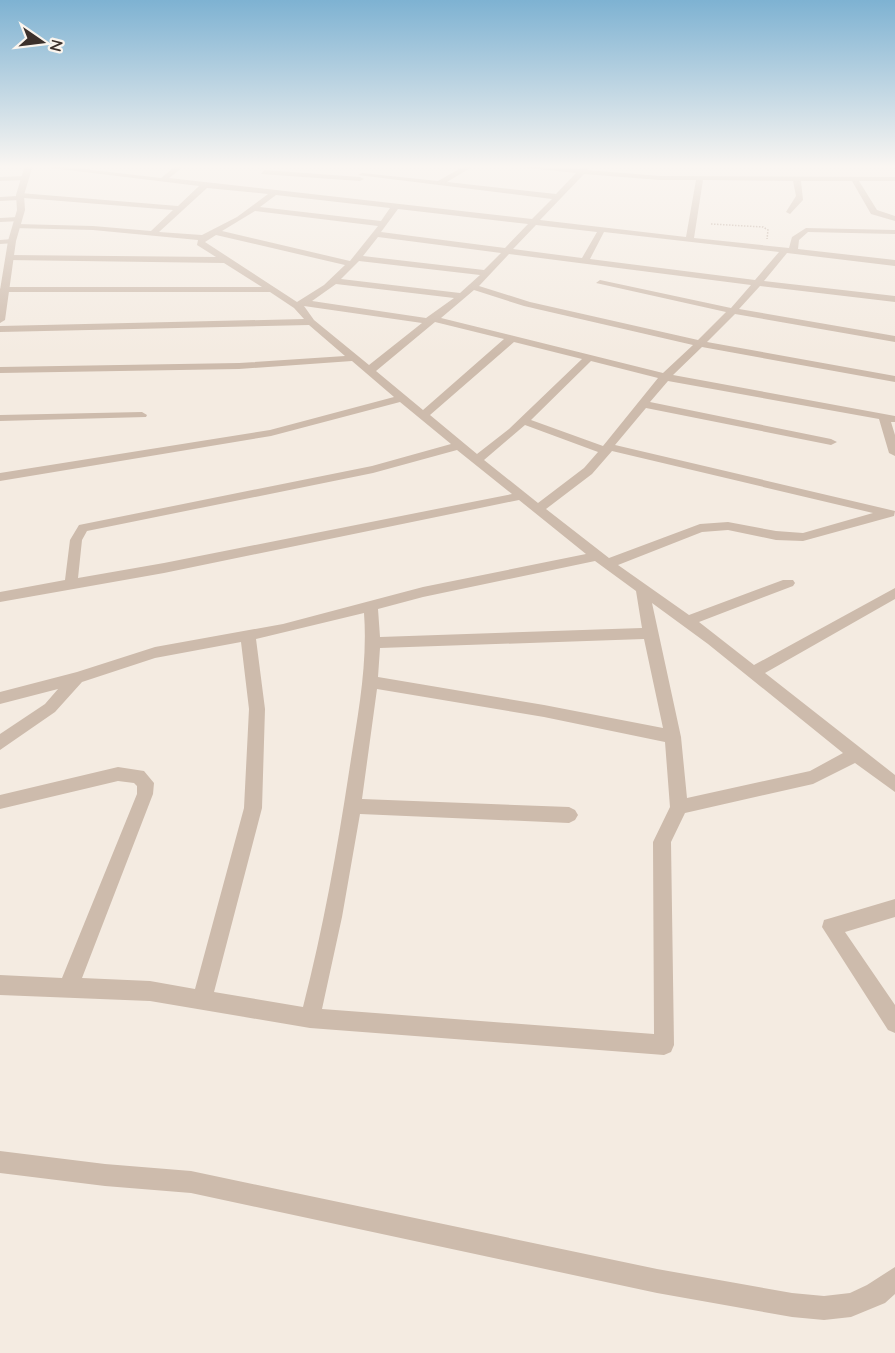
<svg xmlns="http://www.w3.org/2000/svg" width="895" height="1353" font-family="Quicksand,sans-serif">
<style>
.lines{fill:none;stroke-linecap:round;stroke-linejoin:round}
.path{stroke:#b9a596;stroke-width:1.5;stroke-dasharray:1.5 1.5;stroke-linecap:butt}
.minor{fill:#cdbbac;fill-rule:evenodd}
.tertiary{fill:#cdbbac;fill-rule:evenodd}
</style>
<rect width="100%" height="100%" fill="#f4ebe1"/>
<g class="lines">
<path class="path" d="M711,224l52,3 5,3 -1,9"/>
<path class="minor" d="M27,165h23l111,13 16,-13h9l-17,13 363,41 20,-20 -194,-24 4,-2 76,8 28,-16h9l-28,17 109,12 20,-21 -75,-8 79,4 5,-3 4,2 -2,2 73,6 235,1v4h-36l18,29 18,6v5l-24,-7 -19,-33h-51l2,19 -13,14 -4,-2 10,-16 -3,-15 -90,-1 -9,58 95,10 3,-11 14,-9 89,2v4l-87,-2 -9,8 -1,9 97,11v6l-108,-13 -23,28 131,15v6l-135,-16 -21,23 156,27v6l-160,-28 -28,28 188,34v6l-193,-35 -29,28 222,41v6h-4l4,13v21l-6,-3 -10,-34 -211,-38 -18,21 181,37 6,3 -6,3 -185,-37 -31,37 280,66 -1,5 -91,25 -27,-1 -48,-10 -26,2 -84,33 71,50 94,-35h10l2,3 -2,3 -94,36 55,43 141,-77v11l-130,74 130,102v17l-40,-29 -42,21 -128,29 -14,29 3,203 -3,7 -7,3 -354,-27 -160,-27 -150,-6v-20l62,3 75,-184v-8l-3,-3 -16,-2 -118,28v-14l118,-28 26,4 10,12 -1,11 -71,184 68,3 45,8 49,-181 5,-99 -8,-67 -86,16 -73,24 -27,30 -55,38v-16l45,-30 13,-15 -58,15v-12l77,-20 78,-25 128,-23 140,-37 163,-33 -67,-54 -355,73 -164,29v-10l65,-12 5,-40 9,-15 293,-59 79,-22 -51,-42 -129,34 -271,45v-8l270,-43 124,-33 -42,-36 -113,8 -239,4v-6l239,-4 106,-7 -36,-31 -309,7v-6l304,-7 -10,-11 -24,-16h-269l-1,-3 4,-2h258l-38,-24 -217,-3v-4l3,-1 206,2 -19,-12 1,-5 -105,-10 -79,-2 -1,-2 4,-2 76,2 58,5 22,-21 -149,-12 -4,2 -20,1v-4l17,-1 3,-3 158,13 21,-20zM584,174l76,6h36l-10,57 -146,-17zM207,188l61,6 -31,23 -35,18 -43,-3zM276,195l114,13 -9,13 -121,-14zM398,209l130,15 -23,24 -124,-16zM255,211l123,15 -28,35 -128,-30zM536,225l61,7 -15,26 -69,-9zM604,232l175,20 -24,28 -165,-21zM216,235l129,30 -21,20 -27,17 -92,-60zM378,237l123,16 -17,17 -121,-14zM509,254l242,31 -20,23 -131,-28 -4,3 130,29 -28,28 -168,-38 -51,-16zM359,261l121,14 -20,18 -119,-14zM336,284l118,14 -28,20 -114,-17zM474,290l50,16 169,39 -30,28 -222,-55zM304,306l118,17 -53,42 -55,-45zM435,322l69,17 -81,71 -47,-39zM514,342l68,17 -73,70 -32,25 -47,-39zM591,361l67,17 -55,68 -72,-26zM525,425l73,27 -14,16 -46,35 -54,-43zM457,450l55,44 -348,69 -86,15 4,-38 5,-9 286,-58zM612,451l261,62 -70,20 -27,-2 -48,-9 -28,2 -91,34 -63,-49 46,-35zM595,561l41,30 6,37 -262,9 -2,-28 45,-12zM652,603l56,41 135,109 -33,18 -123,27 -6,-61zM364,613c4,53 -7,106 -15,159 -12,79 -26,157 -46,235l-89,-15 48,-184 3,-99 -9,-70zM644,639l19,89 -119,-23 -166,-28 2,-29zM377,689l167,28 121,25 5,65 -17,35 1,192 -332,-25 20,-92 18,-103 209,9 6,-3 3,-5 -3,-5 -6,-3 -207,-8z
M264,170l96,7 4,2 -4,2 -99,-7z
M25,176l3,4 -28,1v-4z
M18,217h3v4l-21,1v-4z
M12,239h3v4l-15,1v-4z
M142,412l5,3 -1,2 -146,4v-6z
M895,899v18l-50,15 50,73v28l-7,-3 -66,-103 2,-7 7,-2z
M0,1151l105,13 86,7 466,98 135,24 32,3 26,-3 17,-8 28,-18v27l-10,9 -34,14 -27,3 -32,-3 -135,-24 -466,-100 -86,-7 -105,-13z"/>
<path class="tertiary" d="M25,165h8l-9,30 1,15 -9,31 -11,79 -5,3v-33l8,-49 9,-31 -1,-15z"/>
</g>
<linearGradient id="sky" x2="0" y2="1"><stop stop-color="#7eb2d2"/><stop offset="0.47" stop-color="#faf6f2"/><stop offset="1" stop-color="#faf6f2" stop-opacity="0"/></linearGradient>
<rect width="895" height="354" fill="url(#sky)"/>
<g transform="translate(42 42) rotate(104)" stroke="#fbf5ee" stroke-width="4.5" paint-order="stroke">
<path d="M0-4.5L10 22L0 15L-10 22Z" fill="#3b302b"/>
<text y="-9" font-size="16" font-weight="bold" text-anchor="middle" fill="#3b302b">N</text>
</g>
</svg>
